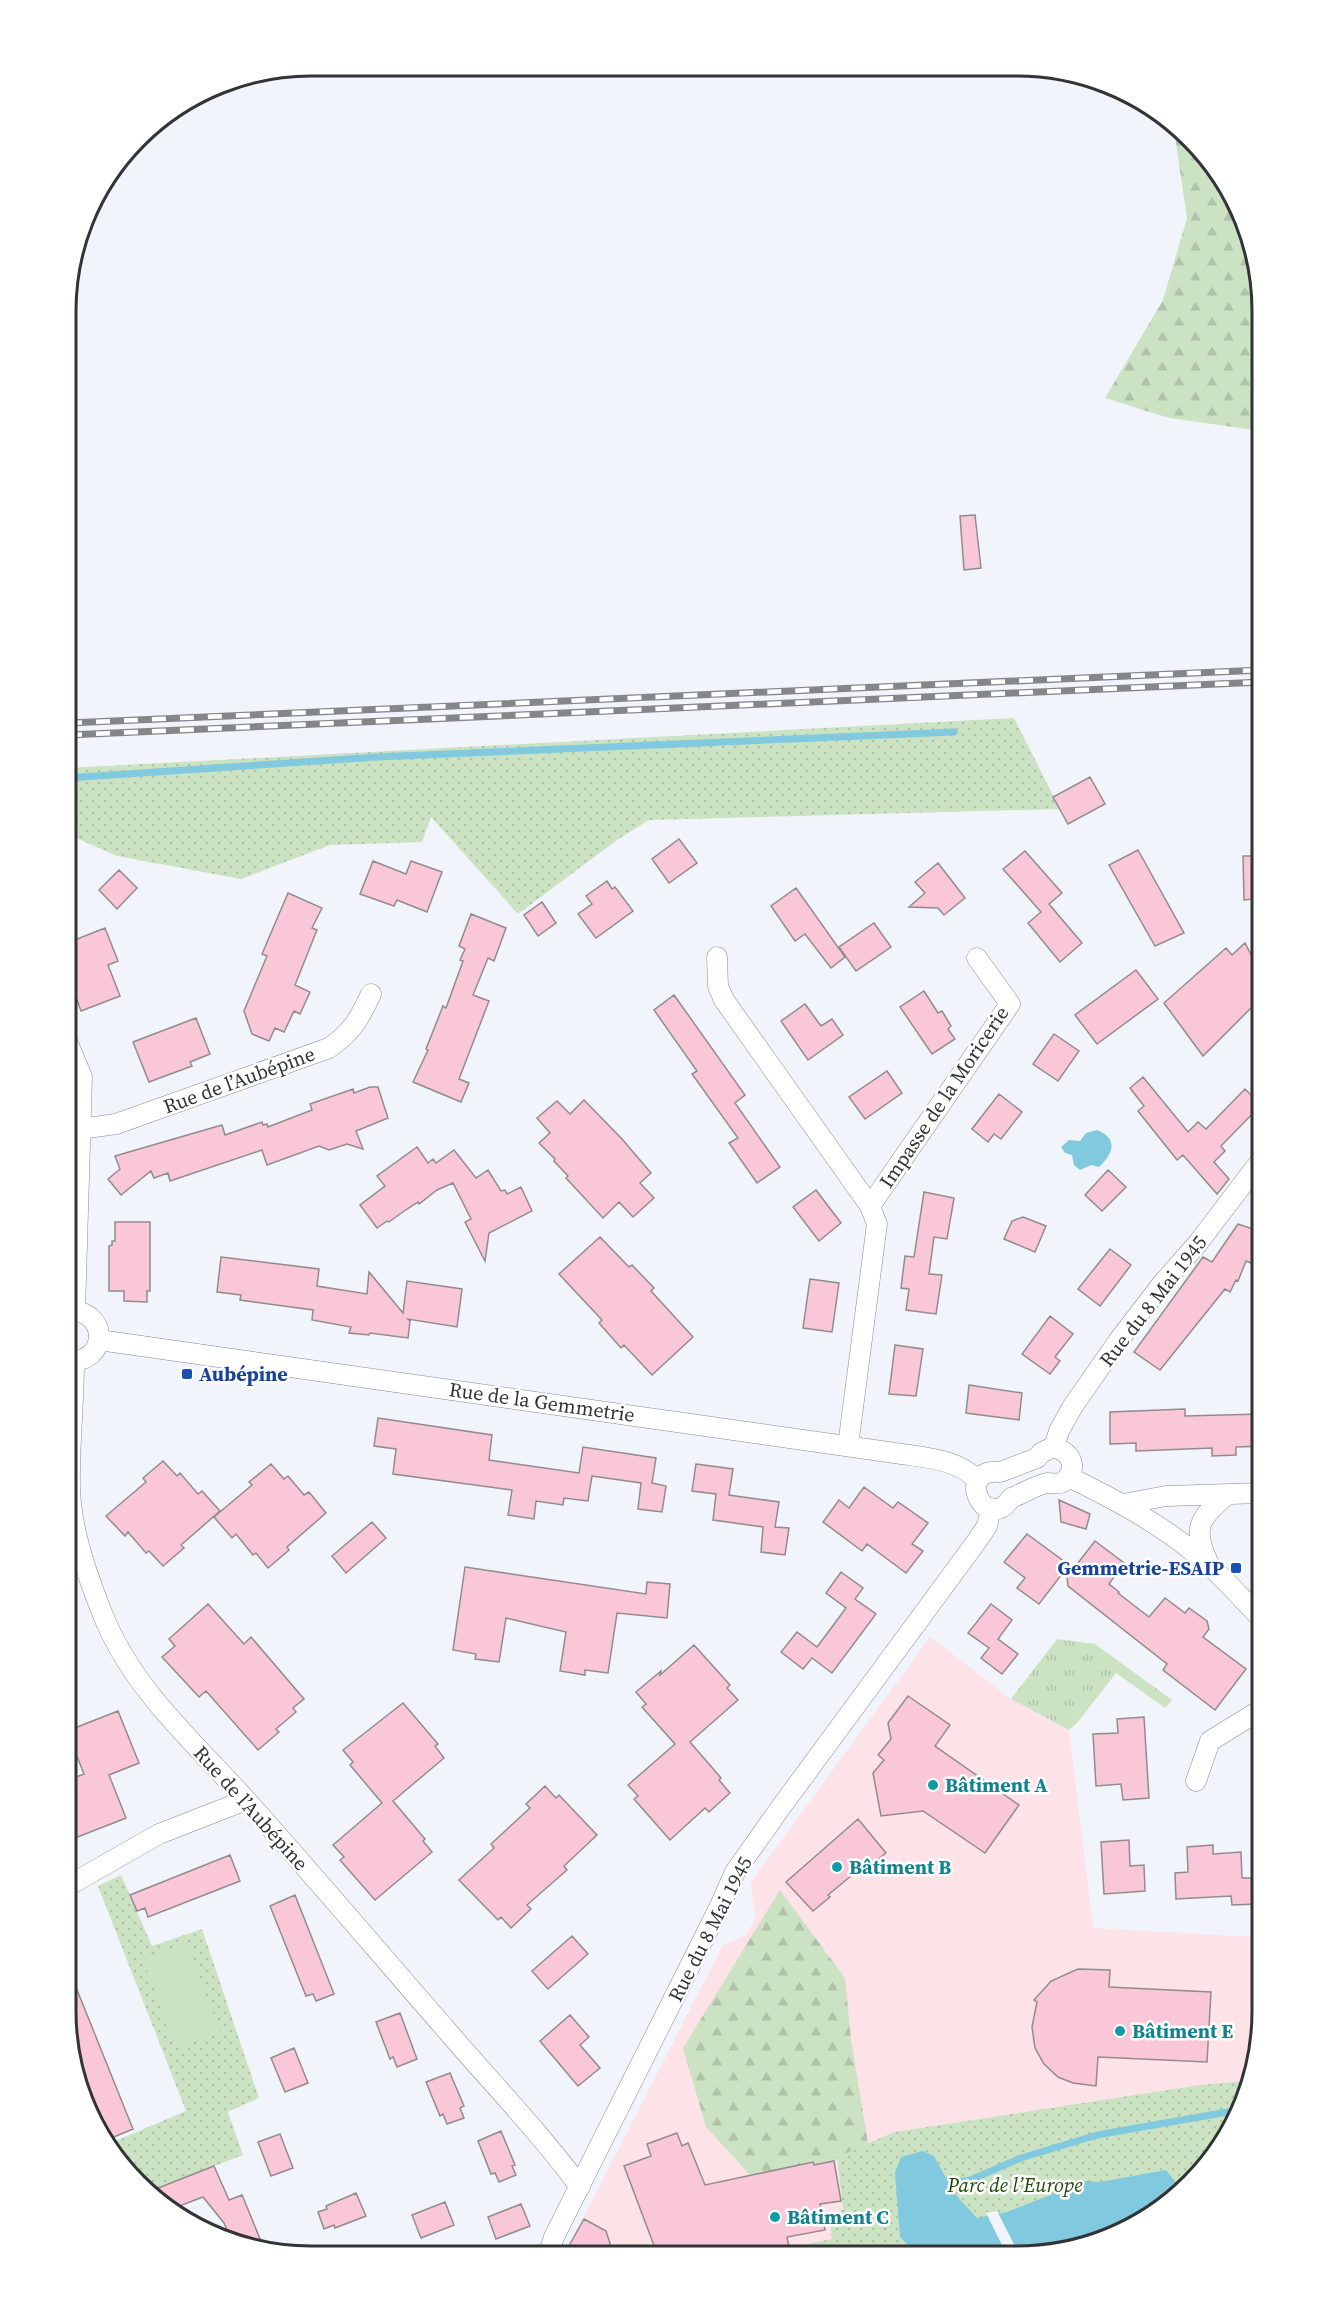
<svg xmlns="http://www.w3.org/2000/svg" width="1328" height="2323" font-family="'Source Serif 4',serif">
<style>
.education{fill:#fde2e8}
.grass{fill:url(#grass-tufts)}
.forest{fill:url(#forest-firs)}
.park{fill:url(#park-dots)}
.pitch{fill:#cce3c3}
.water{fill:#80c9de}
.pier{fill:#f1f4fa}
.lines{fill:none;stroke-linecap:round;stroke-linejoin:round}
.stream{stroke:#80c9de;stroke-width:7}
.building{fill:#fac7d9;stroke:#928b8d;stroke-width:1.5}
.street-casing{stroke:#888b90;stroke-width:21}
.street{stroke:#fff;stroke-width:20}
.rail-casing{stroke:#848689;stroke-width:7}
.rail{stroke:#fff;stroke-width:4.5;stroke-dasharray:14;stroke-linecap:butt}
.transit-dot{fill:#1a4fb4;stroke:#fff;stroke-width:2}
.culture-dot{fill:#0f9aa8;stroke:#fff;stroke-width:2}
.labels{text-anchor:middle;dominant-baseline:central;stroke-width:5;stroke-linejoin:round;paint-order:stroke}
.street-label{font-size:20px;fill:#323335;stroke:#fff}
.transit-label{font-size:20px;font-weight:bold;fill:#164399;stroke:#fff;text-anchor:start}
.culture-label{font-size:20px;font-weight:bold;fill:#0d838f;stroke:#fff;text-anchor:start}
.park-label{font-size:20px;font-style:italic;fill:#1c4902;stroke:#fff}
.rim{fill:none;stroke:#323335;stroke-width:3}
</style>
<defs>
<pattern id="grass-tufts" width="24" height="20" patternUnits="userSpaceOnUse" patternTransform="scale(1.5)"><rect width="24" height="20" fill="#cce3c3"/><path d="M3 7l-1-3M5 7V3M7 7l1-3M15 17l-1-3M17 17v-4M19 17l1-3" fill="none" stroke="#b0c3a8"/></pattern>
<pattern id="forest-firs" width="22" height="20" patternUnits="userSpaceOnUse" patternTransform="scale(1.5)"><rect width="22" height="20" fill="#cce3c3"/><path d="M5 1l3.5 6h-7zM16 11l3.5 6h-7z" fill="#b0c3a8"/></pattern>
<pattern id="park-dots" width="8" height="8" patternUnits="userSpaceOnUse" patternTransform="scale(1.5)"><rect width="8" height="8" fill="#cce3c3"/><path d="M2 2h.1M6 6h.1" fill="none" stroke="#b0c3a8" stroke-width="1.8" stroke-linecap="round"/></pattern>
</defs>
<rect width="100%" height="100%" fill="#f1f4fa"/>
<path class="education" d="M930,1637l81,62 58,31 24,198 161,9 7,91 -10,52 -58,6 -299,46 -57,25 6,53 -11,29 -26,5 2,12h-234l-4,-12 153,-299 22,-9 10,-16 -4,-38z"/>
<path class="grass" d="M1057,1639l38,5 77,56 -7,8 -49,-35 -39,50 -8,7 -58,-31z"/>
<path class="forest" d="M1173,123l47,52 29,57 13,80v119l-93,-13 -64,-20 58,-98 24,-82z
M780,1890l65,88 6,62 17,103 -43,23 -65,20 -54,-59 -23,-79z"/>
<path class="park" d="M1014,718l46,91 -411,11 -32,20 -99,74 -87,-97 -9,25 -92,3 -89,34 -124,-23 -50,-22v-66z
M121,1875l31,71 50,-17 57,169 -31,14 15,43 -95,37 -42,-47 80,-34 -88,-225z
M1251,2080l-2,11 -38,70 -45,45 -70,38 -80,13 -197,-1 -13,-12 26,-5 -3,-25 14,-4 -6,-53 57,-25 299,-46z"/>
<path class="pitch" d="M187,1944l33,88 -44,16 -33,-88z"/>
<path class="water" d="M1097,1130c22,9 16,24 2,37l-8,-2 -11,5 -6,-5 -2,-10 -7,-2 -4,-6 8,-7 11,1 6,-8z
M923,2151l11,5 20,37 23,25 30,-6 79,-31 14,1 66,-12 12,15 -3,12 -9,9 -70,38 -80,13h-96l-20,-20 -5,-64 6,-16z"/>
<path class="pier" d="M997,2211l23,45 -12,1 -22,-44z"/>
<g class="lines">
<path class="stream" d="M67,778l310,-21 577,-25
M947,2181h21l53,-23 76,-23 142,-25"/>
</g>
<path class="building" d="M975,515l6,53 -17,2 -4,-54z
M1090,777l15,27 -37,20 -15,-27z
M679,839l18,24 -28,20 -17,-24z
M1138,850l46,83 -29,13 -46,-81z
M1025,851l37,42 -13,11 33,39 -22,19 -32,-39 13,-11 -38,-43z
M1243,856h19v42l-18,2z
M373,861l33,13 5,-13 31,11 -15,40 -30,-12 -3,6 -34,-12z
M938,863l27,35 -21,17 -6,-7 -29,-1 16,-14 -10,-11z
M119,870l18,18 -20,21 -18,-19z
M607,881l5,8 3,-2 18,24 -37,27 -18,-24 14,-10 -6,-8z
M796,888l49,69 -14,11 -26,-34 -10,7 -24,-35z
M288,893l34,15 -10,20 5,2 -22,55 15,7 -10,22 -6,-3 -10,21 -9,-4 -6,13 -17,-7 -8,-23 23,-55 -5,-2z
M542,902l14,21 -18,13 -14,-21z
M471,914l35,14 -12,33 -6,-3 -15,37 16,6 -30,78 10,4 -8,19 -48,-20 15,-32 -2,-1 17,-43 3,2 17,-47 -3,-1 5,-11 -6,-3z
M874,923l17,24 -35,24 -17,-24z
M105,928l13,33 -10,4 12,31 -39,15 -14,-39v-29z
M1245,943l17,33v37l-9,-7 -50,50 -39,-53 62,-55 6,7z
M1136,970l22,29 -61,45 -22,-29z
M924,991l14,22 4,-2 9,15 -3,3 7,10 -23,15 -32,-47z
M674,995l71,100 -10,8 45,64 -23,16 -28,-40 9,-5 -46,-64 5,-3 -43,-61z
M805,1004l16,22 11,-7 11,16 -35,25 -27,-39z
M196,1018l14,36 -20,8 2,4 -43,16 -16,-40z
M1054,1034l25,17 -21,30 -25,-17z
M887,1071l15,22 -37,26 -16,-22z
M1143,1077l45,55 10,-10 8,7 39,-40 16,16 -40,41 4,5 -11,11 15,17 -12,15 -34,-39 -6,5 -39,-49 6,-5 -14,-18z
M370,1087h8l10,31 -32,13 7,18 -16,-5 -18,6 -10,-4 -52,19 -5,-15 -92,31 -2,-8 -14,5 -3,-7 -30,24 -13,-16 12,-10 -5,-13 107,-31 3,10 37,-13 1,3 4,-1 1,3 44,-17 -2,-6 43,-15 1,4z
M999,1094l23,18 -21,27 -7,-5 -6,8 -16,-13z
M584,1100l38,39 29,34 -11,10 14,15 -21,19 -14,-15 -16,16 -37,-40 2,-2 -14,-15 1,-2 -16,-16 11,-10 -13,-15 20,-17 13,13z
M417,1147l11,16 5,-4 3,4 18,-13 22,28 12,-8 13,21 4,-1 2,4 14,-7 11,24 -43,22 -4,28 -20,-39 6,-3 -18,-36 -16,7 -18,14 -1,-2 -11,7 -18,13 -2,-1 -10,7 -17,-23 25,-19 -8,-10z
M1108,1170l18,17 -24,24 -17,-16z
M816,1190l25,33 -22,18 -26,-34z
M924,1192l30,6 -7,41 -13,-2 -5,37 13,1 -6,39 -30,-4 3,-21 -8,-1 4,-32 9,1z
M1023,1217l23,9 -11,26 -31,-13 8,-18z
M115,1222h35v69h-3v11l-23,-1v-10h-15v-45l3,-1v-4h3z
M1238,1224l24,8v10l-11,21 -5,-2 -8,20 -2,-1 -6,12 -5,-3 -65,81 -26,-18 69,-95 9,5z
M600,1237l29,30 3,-2 22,23 -3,3 42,46 -41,38 -28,-30 -3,3 -22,-25 3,-3 -43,-46z
M1110,1249l21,16 -31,41 -22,-17z
M221,1257l98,12 -2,17 50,8 2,-22 34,41 4,-32 55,8 -5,38 -49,-8 2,2 -2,17 -38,-5 -1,2 -20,-2 2,-6 -39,-7 1,-10 -73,-10 1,-5 -24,-3z
M810,1279l29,4 -7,49 -29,-4z
M1050,1316l23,18 -18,23 5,4 -10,13 -28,-20z
M895,1345l28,4 -7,47 -27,-2z
M969,1385l53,8 -3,27 -53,-7z
M1185,1409v7l76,-2 1,32 -26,1v8l-24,1v-8l-76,3v-8l-26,1v-32z
M378,1418l114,17 -3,25 90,13 4,-26 73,11 -4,25 14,3 -4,26 -24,-3 3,-26 -49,-7 -4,25 -24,-3 -1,7 -27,-4 -2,18 -26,-4 4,-25 -119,-16 3,-25 -22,-3z
M163,1461l14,15 3,-3 18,21 4,-3 18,20 -39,34 3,3 -21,18 -14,-15 -3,2 -18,-21 -3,4 -19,-20 40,-34 -3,-4z
M271,1464l13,15 4,-3 16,19 5,-3 17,21 -39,34 2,3 -21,18 -12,-15 -3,2 -17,-21 -4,4 -18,-21 38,-32 -3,-3z
M696,1464l37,5 -4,26 50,7 -4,25 14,1 -4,27 -24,-3 2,-25 -50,-7 3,-26 -24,-3z
M864,1487l29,21 5,-6 30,21 -16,21 11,7 -17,22 -39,-29 -5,7 -39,-29 16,-22 10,8z
M1059,1500l31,14 -4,15 -25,-7z
M372,1522l14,16 -40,35 -14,-17z
M1027,1534l42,31 -30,39 -22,-16 8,-10 -21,-16z
M1095,1541l29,22 -15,21 10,8 -1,1 31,24 16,-19 20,15 4,-5 18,13 2,8 -6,8 43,32 -31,41 -52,-40 4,-6 -99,-78 -1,-9z
M465,1567l181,27 1,-12 23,2 -3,34 -50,-5 -9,60 -23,-3v5l-25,-4 6,-39 -60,-14 -7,44 -24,-3 1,-5 -23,-4z
M841,1572l22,16 -8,11 21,15 -44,59 -20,-15 -9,11 -22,-17 16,-20 20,15 15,-20 14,-19 -20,-15z
M208,1604l36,40 7,-7 53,62 -11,9 3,4 -20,17 3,3 -21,18 -52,-59 -7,6 -37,-40 13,-11 -6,-7z
M991,1604l21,16 -14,19 20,15 -16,20 -21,-16 8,-10 -21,-15z
M694,1645l36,40 -3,3 11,12 -48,42 31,36 -2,2 11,13 -21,19 -4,-4 -35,32 -36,-41 4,-3 -10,-11 47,-41 -33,-37 4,-3 -10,-12 25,-21 -1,4z
M908,1696l42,29 -15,21 84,59 -34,48 -62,-42 -42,5 -8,-43 11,-13 -6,-5 13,-16 -3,-16z
M403,1703l35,41 -3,2 9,12 -51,43 32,38 -2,2 9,11 -57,48 -35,-40 4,-3 -11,-12 49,-42 -32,-38 3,-3 -10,-12z
M118,1711l21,52 -30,12 17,43 -51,20 -9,-23v-34l18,-7 -17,-43z
M1144,1717l5,81 -26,2 -2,-16 -25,2 -3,-52 25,-1 -1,-14z
M545,1786l11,12 3,-3 38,40 -33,31 3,4 -40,35 4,4 -20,19 -10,-11 -3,3 -39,-40 35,-32 -3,-4 39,-36 -4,-4z
M858,1819l28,34 -14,11 -3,-3 -41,34 2,2 -17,14 -27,-29z
M1129,1840l1,26 14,-1 1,26 -41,3 -3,-52z
M1213,1845v9l28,-2 1,26h13l1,26 -24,1 -1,-9 -55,3 -1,-26 13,-1 -1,-25z
M230,1855l10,26 -92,36 -3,-9 -8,3 -7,-16z
M295,1895l39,99 -18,7 -3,-7 -7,2 -36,-90z
M572,1936l16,18 -40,35 -16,-18z
M67,1965l66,164 -24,10 -37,-94 -6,-33z
M1078,1969l32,1 -1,17 102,5 -4,70 -109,-5 -2,29 -23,-3 -15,-6 -14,-13 -9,-16 -3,-21 5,-25 -3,-2 17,-19z
M400,2013l17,46 -20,8 -4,-10 -3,2 -14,-37z
M570,2015l19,22 -9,8 20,23 -22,18 -38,-45z
M294,2048l14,35 -23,9 -14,-34z
M450,2073l14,33 -4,2 4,10 -17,6 -4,-10 -3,2 -14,-34z
M501,2131l14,34 -3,1 4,9 -17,7 -4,-9 -4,1 -13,-33z
M677,2133l5,13 6,-3 17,42 108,-23 1,3 20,-4 7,40 -21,3 5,26 -38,7 4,19h-133l-34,-90 27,-10 -4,-12z
M280,2134l13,34 -22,8 -13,-34z
M214,2166l15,34 13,-5 23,56 -33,-9 -8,-19 -21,-26 -34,13 -7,-4 -14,-14z
M356,2193l10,23 -31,12 -1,-3 -10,4 -6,-17 9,-3 -1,-3z
M445,2202l9,23 -33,13 -9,-23z
M521,2204l9,22 -34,13 -8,-22z
M584,2219l22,12 8,25h-40l-4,-12z"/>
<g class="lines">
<g class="street-casing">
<path id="street" d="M717,957l1,29 6,14 146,206 7,18 -29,222
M67,1041l15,36 -7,234
M80,1129l36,-5 213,-76c23,-16 30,-28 42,-54
M870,1206l140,-202 -33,-46
M99,1340l803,114c27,4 57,6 76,27
M67,1360c43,6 42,-54 0,-48
M74,1361c0,42 -5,85 -4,127 1,41 16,84 31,122 29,77 92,131 146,191 68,76 135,155 202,232 44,51 91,100 131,154
M1051,1448c15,0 28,15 17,29 -6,9 -13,6 -21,6 -11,2 -25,11 -36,15 -25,38 -58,-30 -11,-26l37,-14 4,-5z
M1054,1448l5,-17 14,-25 46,-66 43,-56 36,-41 64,-84
M1069,1477c45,22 88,45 127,77 24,19 44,43 66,65
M1123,1504l43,-8 96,-3
M1208,1562c-16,-34 -9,-44 19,-67
M1196,1781l14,-40 52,-32
M66,1887l93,-53 87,-34
M548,2256l6,-19 165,-329 16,-36 46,-65 193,-262 13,-19 4,-18"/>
</g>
<use href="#street" class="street"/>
<g class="rail-casing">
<path id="rail" d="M68,723l1194,-53
M68,735l1194,-53"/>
</g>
<use href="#rail" class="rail"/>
</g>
<g class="transit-dot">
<rect x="181" y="1368" width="12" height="12" rx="3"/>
<rect x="1230" y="1562" width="12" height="12" rx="3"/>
</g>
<g class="culture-dot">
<circle cx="933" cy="1785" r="6"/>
<circle cx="837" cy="1867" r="6"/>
<circle cx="1120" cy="2031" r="6"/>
<circle cx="775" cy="2217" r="6"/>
</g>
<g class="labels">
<g class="street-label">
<text transform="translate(239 1080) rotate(-20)">Rue de l’Aubépine</text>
<text transform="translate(944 1097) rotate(-56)">Impasse de la Moricerie</text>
<text transform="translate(1153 1301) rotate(-52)">Rue du 8 Mai 1945</text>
<text transform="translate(542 1402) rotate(8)">Rue de la Gemmetrie</text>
<text transform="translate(251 1808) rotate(48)">Rue de l’Aubépine</text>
<text transform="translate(710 1929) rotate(-63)">Rue du 8 Mai 1945</text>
</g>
<g class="transit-label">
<text x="199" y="1374">Aubépine</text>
<text x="1224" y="1568" text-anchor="end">Gemmetrie-ESAIP</text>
</g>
<g class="culture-label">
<text x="945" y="1785">Bâtiment A</text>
<text x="849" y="1867">Bâtiment B</text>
<text x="1132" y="2031">Bâtiment E</text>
<text x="787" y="2217">Bâtiment C</text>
</g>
<g class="park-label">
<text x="1015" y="2185">Parc de l’Europe</text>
</g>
</g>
<path d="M0 0H1328V2323H0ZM311 76H1017A235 235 0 0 1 1252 311V2011A235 235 0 0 1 1017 2246H311A235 235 0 0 1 76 2011V311A235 235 0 0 1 311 76Z" fill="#fff" fill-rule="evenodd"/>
<path class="rim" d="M311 76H1017A235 235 0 0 1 1252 311V2011A235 235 0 0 1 1017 2246H311A235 235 0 0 1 76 2011V311A235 235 0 0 1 311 76Z"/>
</svg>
